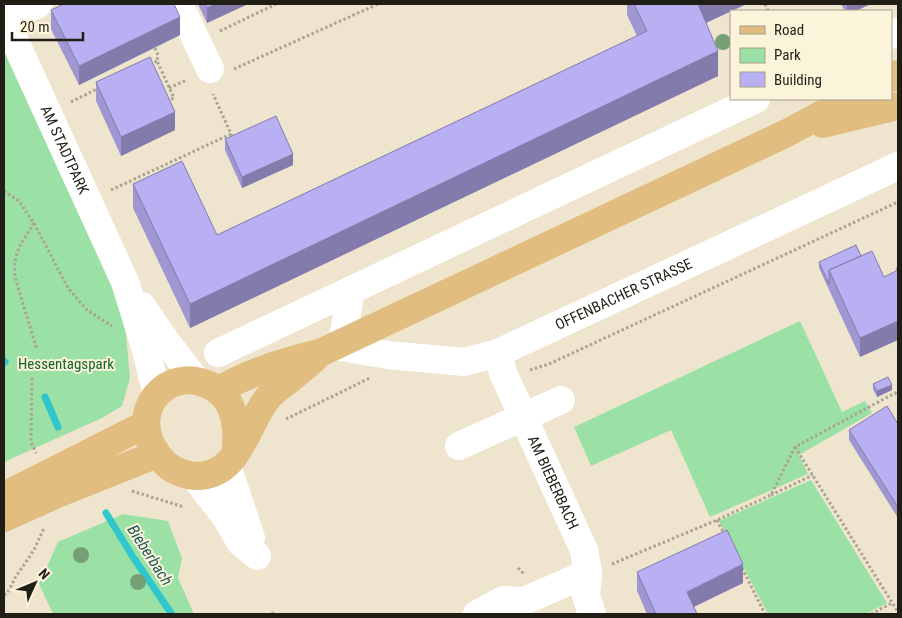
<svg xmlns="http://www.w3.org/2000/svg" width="902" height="618" font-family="'Roboto Condensed',sans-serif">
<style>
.green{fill:#9be1a5}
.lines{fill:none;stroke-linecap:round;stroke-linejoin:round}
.stream{stroke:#2fc7cc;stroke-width:7}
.path{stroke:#aba391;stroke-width:3;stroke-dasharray:2.5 2.5;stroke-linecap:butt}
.minor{stroke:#fff;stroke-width:28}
.major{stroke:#e1be7f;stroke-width:28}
.tree{fill:#759f74}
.wall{fill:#9f97d2}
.shaded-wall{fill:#827bab}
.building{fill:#b9b0f4;stroke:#827bab}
.labels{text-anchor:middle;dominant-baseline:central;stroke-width:4;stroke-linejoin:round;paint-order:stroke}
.street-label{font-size:15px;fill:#211e15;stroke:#fcf3db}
.park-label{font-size:15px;fill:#11652a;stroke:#fcf3db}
.water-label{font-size:16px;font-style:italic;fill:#1d585a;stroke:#fcf3db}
</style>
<rect width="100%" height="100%" fill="#efe5ce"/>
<path class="green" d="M4,51l120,262 6,65 -8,28 -20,12 -98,44z
M800,321l42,91 23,-11 7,12 -73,42 9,19 -98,43 -39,-87 -80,36 -17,-39z
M811,480l76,123 -22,11h-97l-49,-93z
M123,514l45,7 14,37 -4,20 16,36h-141l-14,-30 19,-42z"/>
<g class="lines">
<path class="stream" d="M4,361l1,1
M45,397l13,30
M106,513l27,44 38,56"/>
<path class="path" d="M765,4l3,7
M220,31l56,-27
M155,48l3,7 -1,6 17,37 -6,3
M150,64l7,-3
M234,69l144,-65
M169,88l18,-8
M71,102l28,-14
M111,190l120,-56 -18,-40
M4,191l15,10 16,24 33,63 19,22 25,16
M34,223c-13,22 -21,28 -19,54l22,73
M896,275l2,-9
M530,370l19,-6 349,-162
M32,378l-1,64 5,11
M286,419l84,-41
M795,447l103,165
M132,491l52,16
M771,495l42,-20
M717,520l7,14
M612,564l105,-44 54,-25 24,-48 100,-54 3,2
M518,568l6,6
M742,568l23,46
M4,595l4,-3 7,-14 19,-28 10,-22
M272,612l1,2
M871,614l21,-11"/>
<g class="minor">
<path d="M179,4l31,65"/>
<path id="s1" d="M4,17l121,265 21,68 11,45"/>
<path d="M5,19l33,-15"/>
<path d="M891,35l7,-3"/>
<path d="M142,306l23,34 31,40"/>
<path d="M342,343l9,-53"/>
<path id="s2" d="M335,346l53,9 76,7 34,-9 400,-187"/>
<path d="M218,353l538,-254"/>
<path id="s3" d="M498,353l5,20 81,177 4,23 -2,23 6,18"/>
<path d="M459,446l102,-46"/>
<path d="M227,466l24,72"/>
<path d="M194,476l31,40 16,27 16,13"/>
<path d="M477,614l26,-14 21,1 64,-28"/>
</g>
<path class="major" d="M891,78l7,-4
M823,124l75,-18
M219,390c31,-18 66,-29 101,-37l467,-220 63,-34
M235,455c4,-30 0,-65 -35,-73 -10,-3 -23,-2 -33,4 -30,20 -25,56 -1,78 7,7 21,12 31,12 42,0 49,-50 70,-77 6,-8 16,-14 23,-20 9,-7 17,-14 26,-22
M4,496l142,-72
M4,518l58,-26 95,-38"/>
</g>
<g class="tree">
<circle cx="723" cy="42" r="8"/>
<circle cx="81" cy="555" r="8"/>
<circle cx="138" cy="582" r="8"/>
</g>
<path class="wall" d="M198,4h50l-41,19z
M627,4h120l-41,19 12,53 -528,252 -57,-120v-24l84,51 420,-199 -10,-21z
M841,4h30l-16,7h-10z
M51,10l129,25 -101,50 -28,-56z
M96,82l79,48 -54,26 -25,-55z
M225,139l68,26 -51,23 -17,-38z
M861,256l-1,101 -41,-89v-6z
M873,384l19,6 -15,7 -4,-8z
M898,424v94l-49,-78v-10z
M637,572l106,11 -49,24 3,7h-50l-10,-23z"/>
<path class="shaded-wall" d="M216,4h32l-41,19v-15z
M697,4h49l-49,23z
M847,4h24l-16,7h-8z
M180,17v18l-101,50v-19z
M718,51v25l-528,252v-24z
M175,112v18l-54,26v-19z
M293,154v11l-51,23v-11z
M898,321v19l-38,17v-19z
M892,385v5l-15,7v-6z
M743,564v19l-56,27v-18z"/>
<path class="building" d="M64,4h110l6,13 -101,49 -28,-56z
M205,4h11l-9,4z
M634,4h64l20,47 -528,253 -57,-120 49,-23 35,74 430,-204z
M150,57l25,55 -54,25 -25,-55z
M276,116l17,38 -51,23 -17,-38z
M856,245l5,11 -32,14v14l-10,-22z
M872,251l12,26 14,-7v51l-38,17 -31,-68z
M888,377l4,8 -15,6 -4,-7z
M887,406l11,18v83l-49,-77z
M727,530l16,34 -56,28 10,22h-41l-19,-42z"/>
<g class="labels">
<g class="street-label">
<text stroke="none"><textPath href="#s1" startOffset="146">AM STADTPARK</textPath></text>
<text stroke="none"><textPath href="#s2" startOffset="304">OFFENBACHER STRASSE</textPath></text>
<text stroke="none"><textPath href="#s3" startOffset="141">AM BIEBERBACH</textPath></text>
</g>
<g class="park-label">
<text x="66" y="364">Hessentagspark</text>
</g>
<g class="water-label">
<text transform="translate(150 555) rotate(57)">Bieberbach</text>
</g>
</g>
<rect width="902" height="618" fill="none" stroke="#211e15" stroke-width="10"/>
<rect x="730" y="10" width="162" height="90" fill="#fcf3db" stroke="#a49e8c"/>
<rect x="740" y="26" width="25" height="8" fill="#e1be7f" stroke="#a49e8c"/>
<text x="774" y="35" font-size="15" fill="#211e15">Road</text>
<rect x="740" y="48" width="25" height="15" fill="#9be1a5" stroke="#a49e8c"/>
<text x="774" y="60" font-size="15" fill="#211e15">Park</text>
<rect x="740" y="72" width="25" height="15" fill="#b9b0f4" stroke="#a49e8c"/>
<text x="774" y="85" font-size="15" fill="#211e15">Building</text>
<g transform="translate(35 583) rotate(46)" stroke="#fcf3db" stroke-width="4" paint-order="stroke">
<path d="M0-4L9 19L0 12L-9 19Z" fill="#211e15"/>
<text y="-8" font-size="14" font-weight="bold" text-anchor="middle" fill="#211e15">N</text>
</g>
<path d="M12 32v8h71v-8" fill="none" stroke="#211e15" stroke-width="2.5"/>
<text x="20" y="32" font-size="15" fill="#211e15" stroke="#fcf3db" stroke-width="4" paint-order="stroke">20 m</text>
</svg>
